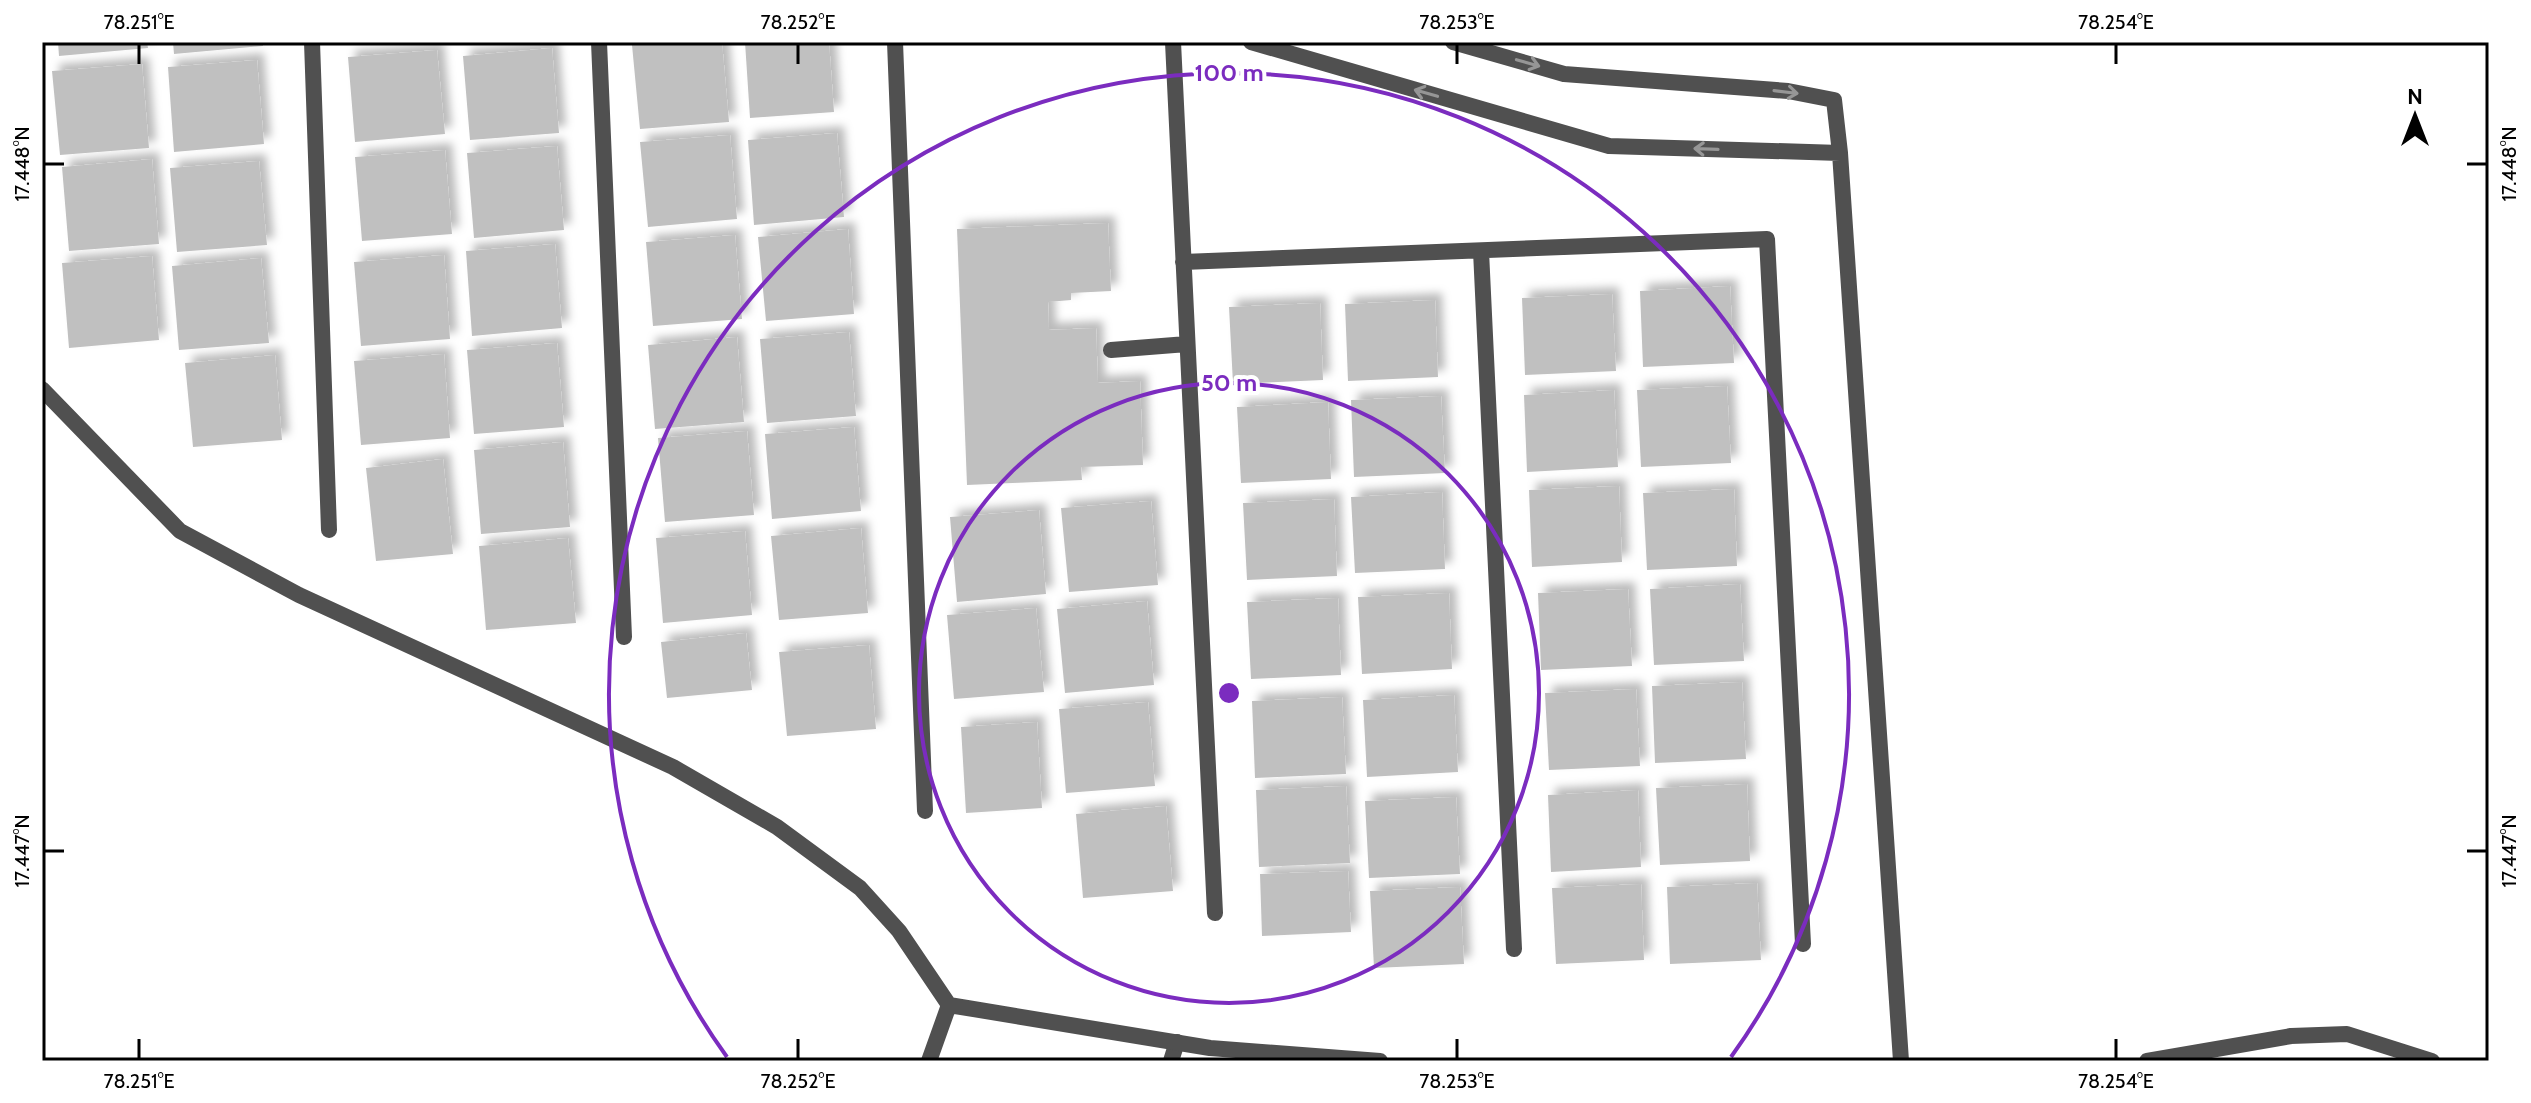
<svg xmlns="http://www.w3.org/2000/svg" width="2531" height="1103" font-family="Cabin,sans-serif">
<style>
.building{fill:#c0c0c0;filter:url(#shadow)}
.lines{fill:none;stroke-linecap:round;stroke-linejoin:round}
.service{stroke:#505050;stroke-width:16}
.minor{stroke:#505050;stroke-width:16}
.oneway{stroke:#969696}
.ticks{fill:none;stroke:#000;stroke-width:3}
.ring{fill:none;stroke:#7b2cbf;stroke-width:4}
.centre{fill:#7b2cbf;stroke:#fff;stroke-width:4}
.ring-label{font-size:24px;text-anchor:middle;font-weight:bold;fill:#7b2cbf;stroke:#fff;stroke-width:8;stroke-linejoin:round;paint-order:stroke}
.neatline{fill:none;stroke:#000;stroke-width:3}
.ticks-label{font-size:20px;text-anchor:middle;fill:#000}
</style>
<defs>
<filter id="shadow"><feDropShadow dx="7" dy="-7" stdDeviation="4" flood-color="#0004"/></filter>
</defs>
<rect width="100%" height="100%" fill="#fff"/>
<path class="building" d="M58,42h89l1,6 -89,8z
M173,42h89l1,4 -89,8z
M664,42h58l7,80 -89,7 -8,-84z
M745,42h84l5,70 -84,6z
M552,48l7,85 -89,7 -7,-84z
M437,50l8,84 -90,8 -7,-85z
M257,60l7,84 -90,8 -6,-85z
M142,64l7,84 -89,7 -8,-84z
M837,133l7,84 -90,8 -6,-85z
M730,135l7,84 -89,8 -8,-85z
M557,146l7,84 -90,8 -7,-85z
M445,150l7,84 -90,7 -7,-84z
M152,159l7,85 -90,7 -7,-84z
M259,161l8,84 -90,7 -7,-84z
M1108,223l3,68 -40,2v7l-23,2 1,28 47,-2 2,55 42,-2 3,84 -62,2 1,13 -115,5 -10,-256z
M848,229l6,85 -88,7 -8,-84z
M735,235l7,84 -89,7 -7,-84z
M555,244l7,84 -90,8 -6,-85z
M444,255l6,84 -89,7 -7,-84z
M152,256l7,84 -90,8 -7,-85z
M261,258l8,85 -90,7 -7,-84z
M1730,286l4,77 -91,4 -3,-76z
M1612,294l4,77 -91,4 -3,-77z
M1435,300l3,77 -90,4 -3,-77z
M1320,303l3,77 -90,4 -4,-77z
M849,332l7,84 -89,7 -7,-84z
M737,337l7,85 -89,7 -7,-84z
M557,343l7,84 -90,7 -7,-84z
M444,354l6,84 -89,7 -7,-84z
M275,355l7,85 -89,7 -8,-84z
M1727,386l4,77 -90,4 -4,-77z
M1614,390l4,77 -91,5 -3,-77z
M1441,396l4,77 -91,4 -3,-77z
M1328,402l3,77 -90,4 -4,-76z
M854,427l7,84 -89,8 -7,-85z
M747,431l7,84 -89,7 -7,-84z
M563,442l7,85 -89,7 -7,-84z
M443,459l10,95 -77,7 -10,-93z
M1619,486l3,76 -90,5 -3,-77z
M1734,489l3,77 -90,4 -4,-77z
M1442,492l3,77 -90,4 -4,-76z
M1334,499l3,77 -90,4 -4,-77z
M1151,501l7,84 -89,7 -8,-84z
M1039,510l7,84 -89,8 -7,-85z
M861,528l7,85 -89,7 -8,-84z
M745,531l7,84 -89,8 -7,-85z
M568,538l8,85 -90,7 -7,-84z
M1740,584l4,77 -90,4 -4,-76z
M1628,589l4,77 -91,4 -3,-77z
M1449,593l3,76 -90,5 -4,-77z
M1338,598l3,77 -90,4 -4,-77z
M1147,601l7,84 -89,8 -8,-84z
M1036,608l8,84 -90,7 -7,-84z
M746,633l6,57 -85,8 -6,-56z
M869,645l7,84 -89,7 -8,-84z
M1742,682l4,77 -91,4 -3,-77z
M1636,689l4,77 -91,4 -4,-77z
M1454,695l4,77 -91,5 -4,-77z
M1342,697l4,77 -91,4 -3,-77z
M1148,702l7,84 -89,7 -7,-84z
M1037,722l5,86 -76,5 -5,-86z
M1747,784l3,77 -90,4 -4,-77z
M1346,786l4,77 -91,4 -3,-77z
M1638,790l3,77 -90,5 -3,-77z
M1456,797l4,77 -91,4 -4,-77z
M1166,806l7,85 -90,7 -7,-84z
M1348,871l3,61 -89,4 -2,-62z
M1757,883l4,77 -91,4 -3,-77z
M1641,884l3,76 -88,4 -4,-76z
M1460,887l4,77 -90,4 -4,-77z"/>
<g class="lines">
<path class="service" d="M1171,1061l6,-19"/>
<path class="minor" d="M312,42l17,488
M599,42l25,595
M895,42l30,769
M1173,42l42,871
M1251,42l358,104 231,7
M1453,42l111,32 224,17 46,9 6,53 61,908
M1481,251l33,698
M1183,262l584,-23 36,705
M1111,350l76,-6
M42,389l138,142 119,64 374,172 104,60 83,61 39,43 50,74
M929,1061l20,-56 261,43 170,13
M2147,1061l144,-25 56,-2 85,27"/>
</g>
<defs><path id="oneway-shaft" d="M-6 0H5M1.5-3L5.5 0L1.5 3" fill="none" stroke-width="1.6" stroke-linecap="round" stroke-linejoin="round" transform="scale(2)"/></defs>
<g class="oneway">
<use href="#oneway-shaft" transform="translate(1528 63) rotate(16)"/>
<use href="#oneway-shaft" transform="translate(1786 92) rotate(7)"/>
<use href="#oneway-shaft" transform="translate(1426 93) rotate(-164)"/>
<use href="#oneway-shaft" transform="translate(1706 149) rotate(-178)"/>
</g>
<path class="ticks" d="M139,44v20M798,44v20M1457,44v20M2116,44v20M44,164h20M2467,164h20M44,851h20M2467,851h20M139,1039v20M798,1039v20M1457,1039v20M2116,1039v20"/>
<g class="ring">
<circle cx="1229" cy="693" r="310"/>
<path d="M727 1057A620 620 0 1 1 1731 1057"/>
</g>
<circle cx="1229" cy="693" r="12" class="centre"/>
<g class="ring-label">
<text x="1229" y="81">100 m</text>
<text x="1229" y="391">50 m</text>
</g>
<rect width="2531" height="1103" fill="none" stroke="#ffffff" stroke-width="88"/>
<g transform="translate(2415 116)" stroke="#ffffff" stroke-width="6" paint-order="stroke">
<path d="M0-6L14 30L0 20L-14 30Z" fill="#000000"/>
<text y="-12" font-size="22" font-weight="bold" text-anchor="middle" fill="#000000">N</text>
</g>
<rect x="44" y="44" width="2443" height="1015" class="neatline"/>
<g class="ticks-label">
<text x="139" y="29">78.251°E</text>
<text x="798" y="29">78.252°E</text>
<text x="1457" y="29">78.253°E</text>
<text x="2116" y="29">78.254°E</text>
<text transform="translate(22 164) rotate(-90)" y="7">17.448°N</text>
<text transform="translate(2509 164) rotate(-90)" y="7">17.448°N</text>
<text transform="translate(22 851) rotate(-90)" y="7">17.447°N</text>
<text transform="translate(2509 851) rotate(-90)" y="7">17.447°N</text>
<text x="139" y="1088">78.251°E</text>
<text x="798" y="1088">78.252°E</text>
<text x="1457" y="1088">78.253°E</text>
<text x="2116" y="1088">78.254°E</text>
</g>
</svg>
